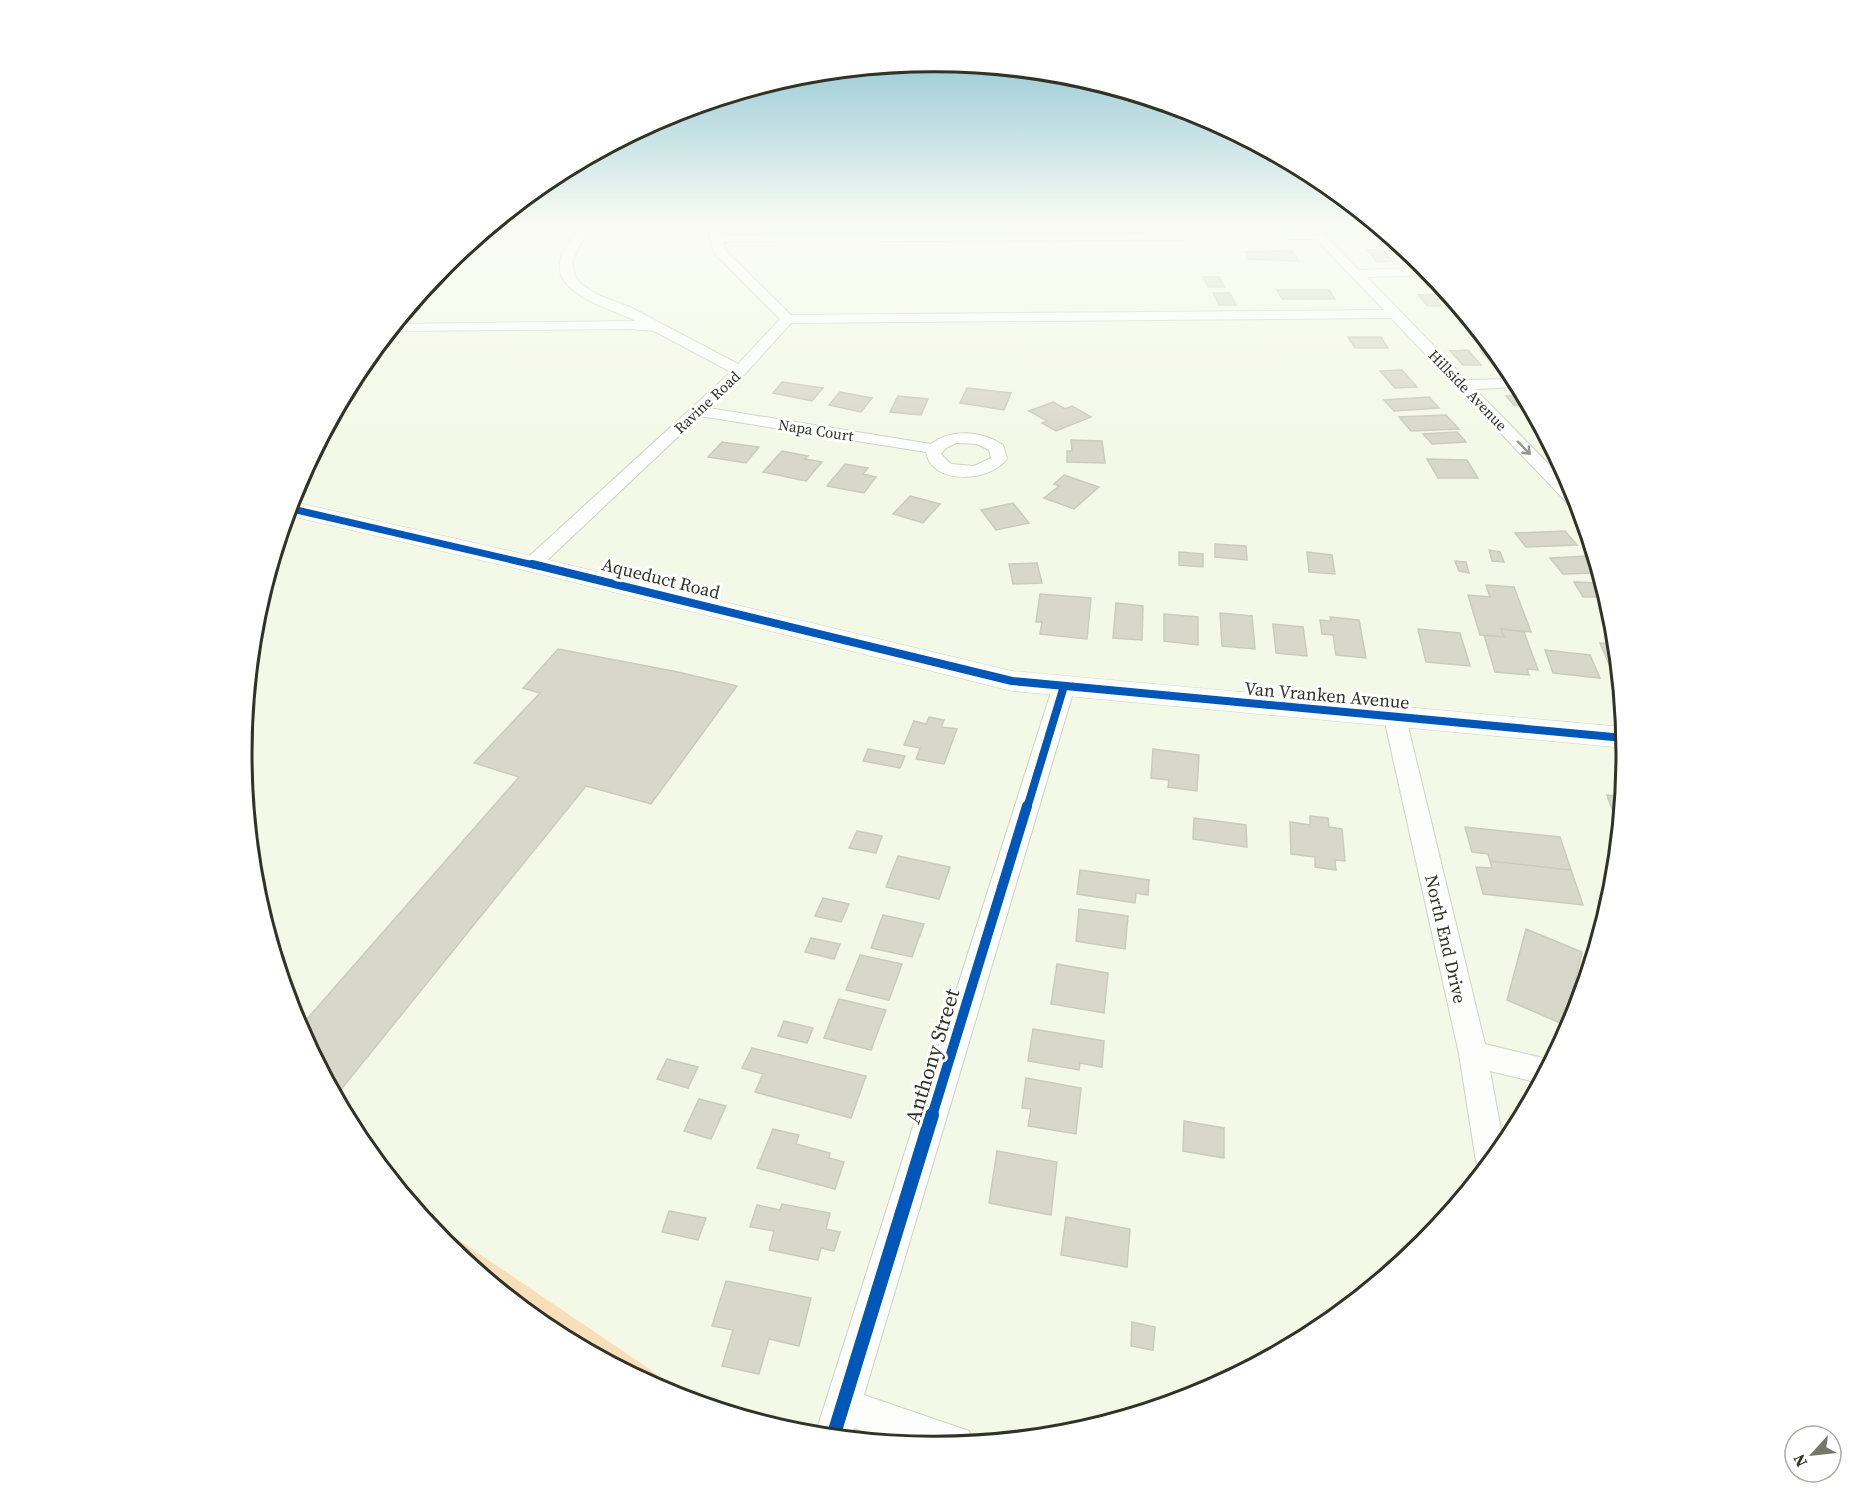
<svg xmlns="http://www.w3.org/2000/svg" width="1867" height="1508" font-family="'Source Serif 4',serif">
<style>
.green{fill:#f8dfb9}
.building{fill:#d8d8ca;stroke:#cbcbbd;stroke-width:1.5}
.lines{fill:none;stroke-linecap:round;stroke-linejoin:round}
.street-casing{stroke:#cfd3c5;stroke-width:2}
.secondary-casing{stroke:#cfd3c5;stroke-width:1}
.street{fill:#fdfefb;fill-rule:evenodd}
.secondary{fill:#fdfefb;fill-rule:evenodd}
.cycleway-far3-casing{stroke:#fff;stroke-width:10}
.cycleway-far2-casing{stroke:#fff;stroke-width:12}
.cycleway-far1-casing{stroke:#fff;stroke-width:14}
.cycleway-casing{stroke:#fff;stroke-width:17}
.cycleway-far3{stroke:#0057b8;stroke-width:7}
.cycleway-far2{stroke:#0057b8;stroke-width:8}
.cycleway-far1{stroke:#0057b8;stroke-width:10}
.cycleway{stroke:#0057b8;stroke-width:14}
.oneway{stroke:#969890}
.labels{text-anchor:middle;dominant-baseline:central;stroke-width:6;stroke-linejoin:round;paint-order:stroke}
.far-street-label{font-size:15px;fill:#303325;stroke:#fff}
.street-label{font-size:18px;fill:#303325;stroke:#fff}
.near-street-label{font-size:21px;fill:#303325;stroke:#fff}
.rim{fill:none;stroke:#303325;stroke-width:3}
</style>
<rect width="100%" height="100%" fill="#f4f8e7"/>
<path class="green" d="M419,1213l282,191 -33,-10 -120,-64 -104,-87z"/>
<path class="building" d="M1382,249l11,12 -16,1 -10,-12z
M1276,251h16l7,10 -50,-2 -4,-7z
M1396,251h11l12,10h-14z
M1203,277h16l5,10h-16z
M1277,290h52l6,9h-53z
M1445,290l7,9h-16l6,7h-14l-10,-11 22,-1 -4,-3z
M1213,293h17l6,12h-17z
M1348,337h33l7,11h-33z
M1468,350l13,15h-18l-13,-14z
M1480,350h13l13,15h-13z
M1402,370l15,17 -22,1 -15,-17z
M782,382l41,6 -11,13 -39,-8z
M967,388l44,5 -7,17 -44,-7z
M840,392l32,6 -11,14 -32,-7z
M898,396l30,3 -7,16 -31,-3z
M1506,396h18l4,9h-14z
M1429,397l10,11 -45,3 -10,-11z
M1053,402l12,7 7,-3 19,11 -35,14 -14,-8 5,-2 -18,-10z
M1446,415l13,14 -48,2 -12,-14z
M1457,432l9,10 -34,2 -9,-10z
M1071,440l31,1 3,22 -38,-1v-11h5z
M722,442l37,5 -13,16 -38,-6z
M782,451l26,5 -3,3 17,3 -16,19 -43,-9z
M1427,459l40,1 11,18h-40z
M845,464l23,4 -5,6 13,3 -12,16 -37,-7z
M1064,475l35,12 -25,22 -30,-11 15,-12 -5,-2z
M910,496l30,8 -17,19 -30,-9z
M1013,503l16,20 -33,7 -15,-20z
M1565,531l12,14 -51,2 -11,-14z
M1215,544l31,2 1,14 -32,-3z
M1489,550l11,2 4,10 -12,-1z
M1179,552l24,2v13l-24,-2z
M1307,552l25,3 3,19 -26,-2z
M1590,556l6,7 3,10 -36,1 -13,-16z
M1455,561l11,1 3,11 -10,-2z
M1037,563l5,20 -29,1 -4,-20z
M1574,582l27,1 5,14h-23z
M1486,585l28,2 17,45 -30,-3 3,8 -24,-2 -12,-40 22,2z
M1040,594l51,4 -4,41 -47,-5 2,-12h-6z
M1116,603l27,3 -1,34 -29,-2z
M1220,613l32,3 3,33 -33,-3z
M1164,614l34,3v28l-34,-4z
M1330,617l29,3 7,38 -30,-3 -3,-20 -11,-1 -2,-14 11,1z
M1273,624l30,3 4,29 -31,-3z
M1418,629l42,4 10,33 -44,-4z
M1501,629l23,3 14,38 -11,-1 2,6 -34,-3 -11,-37 20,2z
M1600,643l15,1 4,35 -4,-1z
M558,649l120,23 59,14 -86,118 -65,-18 -251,311 -36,-69 220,-251 -45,-14 66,-70 -17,-5z
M1545,650l45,5 10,23 -47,-5z
M929,717l15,3 -3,7 16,2 -13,35 -28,-5 4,-11 -16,-3 10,-24 12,3z
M868,749l37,7 -5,12 -37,-7z
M1153,749l46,6 -2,36 -29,-4 1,-7 -18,-2z
M1607,795l15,2 -3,30 -10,-26z
M1310,816l18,2 1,9 13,2 3,32 -10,-1 1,10 -21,-3v-10l-24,-3 -1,-32 20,3z
M1194,818l52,7 1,22 -54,-8z
M1465,827l95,10 11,33 -81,-9 -2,-7 -16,-2z
M857,831l25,5 -6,17 -27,-5z
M898,856l52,11 -11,32 -53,-12z
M1490,861l81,9 12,35 -100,-11 -7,-27 16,1z
M1080,870l69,10 -1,15 -12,-2 -1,10 -58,-9z
M823,898l26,6 -8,18 -26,-6z
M1079,909l49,7 -3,33 -49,-8z
M883,915l41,9 -12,33 -41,-9z
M1526,929l56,23 -17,73 -58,-25z
M811,938l29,6 -6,15 -29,-7z
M860,955l42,9 -13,36 -43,-10z
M1057,964l51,9 -4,40 -53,-9z
M839,999l47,11 -15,40 -47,-12z
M784,1021l29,7 -6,15 -29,-7z
M1033,1029l71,12 -2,26 -22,-4 -1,7 -51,-9z
M752,1048l114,28 -15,42 -96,-26 8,-18 -21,-6z
M667,1059l31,8 -10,21 -31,-9z
M1026,1078l55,10 -5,46 -48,-8 3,-17 -9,-1z
M699,1099l27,7 -15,33 -27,-8z
M1184,1121l40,7v30l-41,-7z
M773,1129l26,6 -3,9 34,9 -1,5 15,4 -9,27 -78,-21z
M997,1151l60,11 -6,53 -62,-12z
M782,1204l48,9 -4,16 14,3 -6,19 -13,-3 -3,12 -49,-10 5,-19 -24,-4 7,-22 23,5z
M669,1211l37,7 -8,22 -36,-8z
M1066,1217l64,12 -3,38 -66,-12z
M726,1281l85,17 -12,48 -30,-7 -10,35 -37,-8 11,-36 -21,-4z
M1132,1322l23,5 -2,23 -22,-4z"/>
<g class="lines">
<g class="street-casing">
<path id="street" d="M581,225h12l-14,21 -7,17 3,13 6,8 17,11 32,12 108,57 42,-45 -65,-65 -5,-15 1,-14h10l2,10 586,-3 -6,-7h12l44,45 68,-2 5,7 -65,2 100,103 47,-1 5,8 -44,2 98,100 6,20 -7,-1 -181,-190 -600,5 -46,51 -36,34 222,36c20,-16 51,-13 72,1l4,14c-17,23 -75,27 -81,-7l-226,-36 -161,152h-14l-2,-4 2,-4 206,-188 -77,-41 -23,-2 -242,2 6,-7 241,-3c-21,-11 -82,-26 -76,-59 3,-14 14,-26 21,-37zM1316,239l68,71 -593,5 -66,-65 -1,-8zM956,443l21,1 12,6 2,8 -17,8 -23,-2 -10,-10 5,-6z
M1064,679l7,2 4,5 -211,709 105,36 5,12 -40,3 -35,-3 -45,-15 -3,10 -36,-3 238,-749 4,-5z
M1395,711l8,2 3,5 79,326 66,16 -12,23 -49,-12 14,75 -22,26 -6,-11 -17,-107 -75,-336 3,-5z"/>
</g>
<g class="secondary-casing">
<path id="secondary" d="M290,501l242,55 480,115 611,56 2,21 -613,-57 -480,-119 -246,-57z"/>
</g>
<use href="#street" class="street"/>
<use href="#secondary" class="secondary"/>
<g class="cycleway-far3-casing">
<path id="cycleway-far3" d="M288,508l250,58"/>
</g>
<g class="cycleway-far2-casing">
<path id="cycleway-far2" d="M532,564l480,117 612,57
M1027,808l37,-122"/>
</g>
<g class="cycleway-far1-casing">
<path id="cycleway-far1" d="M932,1116l95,-310"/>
</g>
<g class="cycleway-casing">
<path id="cycleway" d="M833,1437l99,-322"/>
</g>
<use href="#cycleway-far3" class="cycleway-far3"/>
<use href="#cycleway-far2" class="cycleway-far2"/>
<use href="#cycleway-far1" class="cycleway-far1"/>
<use href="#cycleway" class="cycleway"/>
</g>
<defs><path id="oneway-shaft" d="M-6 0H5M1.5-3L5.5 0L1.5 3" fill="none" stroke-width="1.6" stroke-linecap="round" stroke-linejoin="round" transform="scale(1.5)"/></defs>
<use class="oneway" href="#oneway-shaft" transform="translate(1524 448) rotate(46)"/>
<linearGradient id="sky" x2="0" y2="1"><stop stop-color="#7dbbcd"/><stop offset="0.52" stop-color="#fafcf4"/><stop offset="1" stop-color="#fafcf4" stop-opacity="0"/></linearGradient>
<rect width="1867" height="436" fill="url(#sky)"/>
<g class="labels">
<g class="far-street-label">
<text transform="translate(1468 390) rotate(46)">Hillside Avenue</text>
<text transform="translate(707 402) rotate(-43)">Ravine Road</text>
<text transform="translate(816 430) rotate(9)">Napa Court</text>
</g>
<g class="street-label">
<text transform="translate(661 578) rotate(14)">Aqueduct Road</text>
<text transform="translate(1327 695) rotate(5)">Van Vranken Avenue</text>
<text transform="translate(1446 939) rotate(77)">North End Drive</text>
</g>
<g class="near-street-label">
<text transform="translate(932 1056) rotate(-73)">Anthony Street</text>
</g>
</g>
<path d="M0 0H1867V1508H0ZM252 754a682 682 0 1 1 1364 0a682 682 0 1 1-1364 0Z" fill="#fff" fill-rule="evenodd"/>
<path class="rim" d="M252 754a682 682 0 1 1 1364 0a682 682 0 1 1-1364 0Z"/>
<g transform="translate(1813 1454) rotate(243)"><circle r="28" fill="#ffffff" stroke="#acada8" stroke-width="1.5"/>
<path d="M0-4.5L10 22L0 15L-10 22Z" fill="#757869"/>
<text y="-9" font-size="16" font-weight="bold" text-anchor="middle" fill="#303325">N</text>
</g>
</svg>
